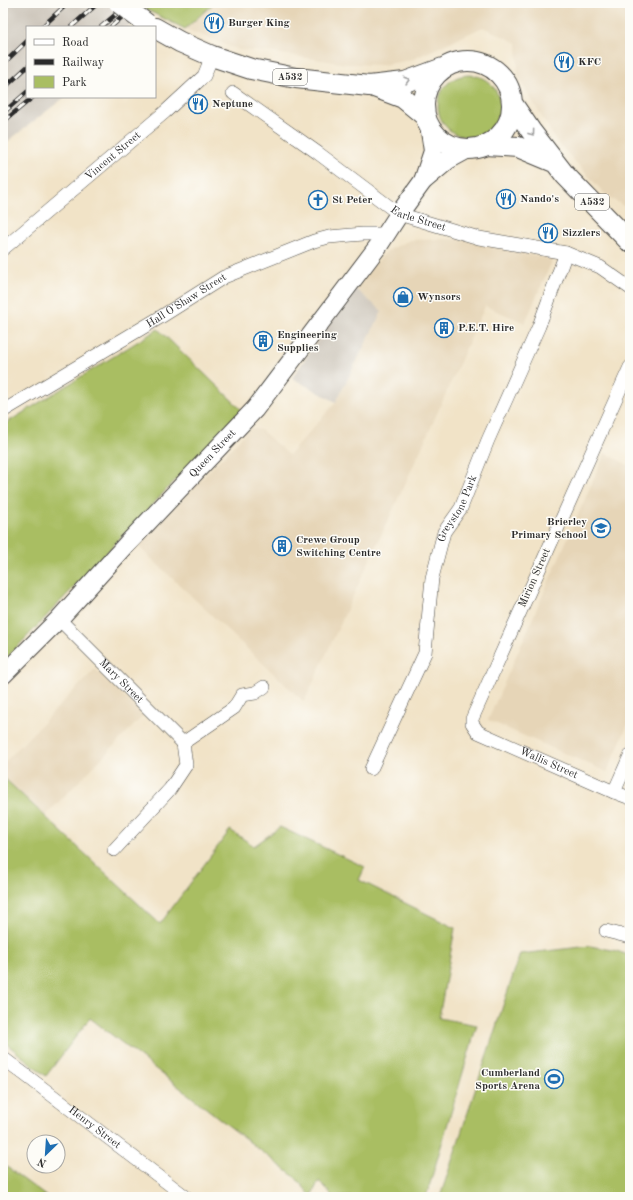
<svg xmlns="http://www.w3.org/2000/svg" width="633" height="1200" font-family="'Old Standard TT',serif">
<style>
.built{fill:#e6d5b7}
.industrial{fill:#cac3b8}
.green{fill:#a9be62;stroke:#6a7446}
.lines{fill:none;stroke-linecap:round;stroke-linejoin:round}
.street-casing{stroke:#494742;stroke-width:14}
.secondary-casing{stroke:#494742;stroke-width:20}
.primary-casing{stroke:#494742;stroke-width:22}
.street{stroke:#fff;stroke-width:13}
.secondary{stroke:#fff;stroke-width:18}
.primary{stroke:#fff;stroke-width:20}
.rail-casing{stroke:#2b2b2b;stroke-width:4.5}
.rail{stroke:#fdfcf7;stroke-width:3;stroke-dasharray:9;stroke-linecap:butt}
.primary-bridge-casing{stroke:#494742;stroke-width:22;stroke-linecap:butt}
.primary-bridge{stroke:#fff;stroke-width:20}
.oneway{stroke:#a0a0a0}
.labels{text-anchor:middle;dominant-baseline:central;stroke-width:3;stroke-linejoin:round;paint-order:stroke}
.shield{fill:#fdfcf7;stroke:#6a6a68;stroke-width:1}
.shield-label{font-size:10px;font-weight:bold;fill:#2b2b2b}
.poi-label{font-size:11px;font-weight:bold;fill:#2b2b2b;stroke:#fdfcf7;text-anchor:start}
.street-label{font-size:11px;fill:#2b2b2b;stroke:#fdfcf7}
</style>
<rect width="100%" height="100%" fill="#fdfcf7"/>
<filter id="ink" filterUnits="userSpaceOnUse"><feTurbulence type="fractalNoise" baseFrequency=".025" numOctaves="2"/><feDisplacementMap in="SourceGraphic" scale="8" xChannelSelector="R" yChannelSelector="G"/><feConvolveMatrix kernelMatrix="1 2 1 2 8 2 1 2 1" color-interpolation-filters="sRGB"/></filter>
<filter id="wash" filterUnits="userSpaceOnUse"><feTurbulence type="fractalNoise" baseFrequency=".012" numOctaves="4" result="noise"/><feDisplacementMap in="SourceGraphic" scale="16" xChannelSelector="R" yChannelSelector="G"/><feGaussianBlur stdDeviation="0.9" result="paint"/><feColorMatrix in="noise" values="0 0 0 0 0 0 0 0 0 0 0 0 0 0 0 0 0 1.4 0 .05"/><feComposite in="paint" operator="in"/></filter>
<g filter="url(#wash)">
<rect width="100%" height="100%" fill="#f1e3c7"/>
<path class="built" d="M214,3h416v207l-24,-15 -49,-53 -39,-65 -1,-34 -34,-16 -72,33 -29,5 -35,-1 -78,-12 -30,-2 -54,-21z
M459,239l94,20 -28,64 -40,-17 -63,141 -118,255 -166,-156 112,-118 11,2 28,25 47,-53 45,-91 -27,-23 33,-37 23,-11z
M605,453l25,13v254l-23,52 -119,-52z
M95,669l49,46 -99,101 -42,-39v-13z"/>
<path class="industrial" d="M3,3h211l-29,26 -40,-20 -17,18h-101v70h38l-62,48z
M354,288l28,23 -46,91 -44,-24z"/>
<path class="green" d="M151,3h63l-29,26 -40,-20z
M438 106a31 31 0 1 1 62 0a31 31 0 1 1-62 0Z
M158,329l84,81 -239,252v-237z
M3,777l157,147 70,-94 24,16 26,-19 85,40 -6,13 96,48 -16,90 38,7 -51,172h-93l-14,-16 -8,15 -15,-18 -206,-160 -44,58 -43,-35z
M590,946l27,5 13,5v241h-190l80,-243z
M3,1164l44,33h-44z"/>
</g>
<g filter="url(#ink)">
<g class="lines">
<g class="street-casing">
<g id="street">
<path id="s1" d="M233,93l85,60 81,61 80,24 87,15 34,14 30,21"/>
<path id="s2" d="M3,249l162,-137 39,-36 8,-20"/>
<path id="s3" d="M630,367l-158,352v4l6,9 136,60 16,6"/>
<path id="s4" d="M3,411l156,-93 65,-41 90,-36 15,-4 34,-3h22"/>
<path id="s5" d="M59,619l124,124"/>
<path id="s6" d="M371,769l54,-116 7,-75 12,-46 17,-24 27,-68 51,-114 27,-73"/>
<path d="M614,792l16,-36"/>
<path d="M114,850l56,-61 16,-24 -3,-22 51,-35 8,-13 13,-2 9,-6"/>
<path d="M606,931l24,6"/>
<path id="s7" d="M3,1058l183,139"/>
</g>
</g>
<g class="secondary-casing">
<g id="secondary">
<path d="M423,181l10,-30 -4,-26"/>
<path id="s8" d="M3,675l56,-56 68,-75 128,-135 124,-164 20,-31 24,-33 25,-21 20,-11"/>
</g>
</g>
<g class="primary-casing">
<path id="primary" d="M155,28l25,14 32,14 39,13 45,9 73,8 36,-4 38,-14
M424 105a44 44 0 1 1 88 0a44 44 0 1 1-88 0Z
M374,87l29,11 22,18
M512,103l19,28 34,44 65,67
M486,145l32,2 36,15"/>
</g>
<use href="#street" class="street"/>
<use href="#secondary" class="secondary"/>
<use href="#primary" class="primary"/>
<g class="rail-casing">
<path id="rail" d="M42,27l26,-24
M71,27l27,-24
M101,27l28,-24
M111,27l26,-24
M3,64l24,-23
M3,89l24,-22
M3,113l24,-21
M3,122l30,-25"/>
</g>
<use href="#rail" class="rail"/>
<g class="primary-bridge-casing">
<path id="primary-bridge" d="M119,3l28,21"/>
</g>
<use href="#primary-bridge" class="primary-bridge"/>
</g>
<defs><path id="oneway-chevron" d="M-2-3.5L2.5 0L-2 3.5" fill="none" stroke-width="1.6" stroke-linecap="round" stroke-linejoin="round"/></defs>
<g class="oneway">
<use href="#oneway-chevron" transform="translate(407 80) rotate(-16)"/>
<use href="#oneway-chevron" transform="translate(532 133) rotate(54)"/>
</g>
</g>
<defs>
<g id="restaurant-ring" transform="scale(1)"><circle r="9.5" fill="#fdfcf7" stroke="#1f6fb2" stroke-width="1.5"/><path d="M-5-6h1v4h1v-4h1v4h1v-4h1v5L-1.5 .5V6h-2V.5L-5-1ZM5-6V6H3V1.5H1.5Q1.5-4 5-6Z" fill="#1f6fb2"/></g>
<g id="church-ring" transform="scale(1)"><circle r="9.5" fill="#fdfcf7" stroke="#1f6fb2" stroke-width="1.5"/><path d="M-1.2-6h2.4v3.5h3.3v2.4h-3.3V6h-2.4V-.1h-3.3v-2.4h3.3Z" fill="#1f6fb2"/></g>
<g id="shop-ring" transform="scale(1)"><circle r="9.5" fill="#fdfcf7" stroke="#1f6fb2" stroke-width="1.5"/><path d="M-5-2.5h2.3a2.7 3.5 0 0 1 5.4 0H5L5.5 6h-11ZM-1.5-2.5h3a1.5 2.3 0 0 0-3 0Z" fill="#1f6fb2"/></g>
<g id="building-ring" transform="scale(1)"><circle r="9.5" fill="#fdfcf7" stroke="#1f6fb2" stroke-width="1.5"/><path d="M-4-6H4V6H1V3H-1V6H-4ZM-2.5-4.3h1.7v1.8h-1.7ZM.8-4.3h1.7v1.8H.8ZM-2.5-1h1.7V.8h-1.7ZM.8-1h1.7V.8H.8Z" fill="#1f6fb2"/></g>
<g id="school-ring" transform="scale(1)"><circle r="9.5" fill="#fdfcf7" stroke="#1f6fb2" stroke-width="1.5"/><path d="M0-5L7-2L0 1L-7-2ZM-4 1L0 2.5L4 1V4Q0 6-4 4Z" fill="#1f6fb2"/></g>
<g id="stadium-ring" transform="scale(1)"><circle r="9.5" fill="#fdfcf7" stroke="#1f6fb2" stroke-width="1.5"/><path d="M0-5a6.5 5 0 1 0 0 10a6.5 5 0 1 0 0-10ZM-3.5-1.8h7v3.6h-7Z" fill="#1f6fb2"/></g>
</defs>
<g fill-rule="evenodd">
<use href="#restaurant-ring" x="214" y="23"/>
<use href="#restaurant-ring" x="564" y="62"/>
<use href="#restaurant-ring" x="198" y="104"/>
<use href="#restaurant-ring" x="506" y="199"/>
<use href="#church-ring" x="318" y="200"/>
<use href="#restaurant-ring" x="548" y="233"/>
<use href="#shop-ring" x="403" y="297"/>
<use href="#building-ring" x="444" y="328"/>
<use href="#building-ring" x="263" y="341"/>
<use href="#school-ring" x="601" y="528"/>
<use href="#building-ring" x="282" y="546"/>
<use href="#stadium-ring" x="554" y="1079"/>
</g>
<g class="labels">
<g class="shield">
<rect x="273" y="69" width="34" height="16" rx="3"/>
<rect x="575" y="194" width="34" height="16" rx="3"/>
</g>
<g class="shield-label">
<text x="290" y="77">A532</text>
<text x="592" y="202">A532</text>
</g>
<g class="poi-label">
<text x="228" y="23">Burger King</text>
<text x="578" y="62">KFC</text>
<text x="212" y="104">Neptune</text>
<text x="520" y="199">Nando's</text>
<text x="332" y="200">St Peter</text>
<text x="562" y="233">Sizzlers</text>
<text x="417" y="297">Wynsors</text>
<text x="458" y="328">P.E.T. Hire</text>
<text x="277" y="335">Engineering<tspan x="277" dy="13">Supplies</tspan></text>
<text x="587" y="522" text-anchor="end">Brierley<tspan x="587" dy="13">Primary School</tspan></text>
<text x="296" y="540">Crewe Group<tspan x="296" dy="13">Switching Centre</tspan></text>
<text x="540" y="1073" text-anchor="end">Cumberland<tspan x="540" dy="13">Sports Arena</tspan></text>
</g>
<g class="street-label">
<text stroke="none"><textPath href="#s2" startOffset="144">Vincent Street</textPath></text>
<text stroke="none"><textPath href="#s1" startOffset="225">Earle Street</textPath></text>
<text stroke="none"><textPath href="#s4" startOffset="214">Hall O'Shaw Street</textPath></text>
<text stroke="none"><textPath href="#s8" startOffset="305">Queen Street</textPath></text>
<text stroke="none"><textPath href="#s6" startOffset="278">Greystone Park</textPath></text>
<text transform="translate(535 578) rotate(-66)">Mirion Street</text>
<text stroke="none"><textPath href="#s5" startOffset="88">Mary Street</textPath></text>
<text stroke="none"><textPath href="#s3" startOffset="478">Wallis Street</textPath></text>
<text stroke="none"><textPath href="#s7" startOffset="115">Henry Street</textPath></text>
</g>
</g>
<rect width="633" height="1200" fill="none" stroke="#fdfcf7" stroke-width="16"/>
<rect x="26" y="26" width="130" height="72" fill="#fdfcf7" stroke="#a9a8a5"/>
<rect x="34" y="39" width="20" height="6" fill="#ffffff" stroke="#a9a8a5"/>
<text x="62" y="46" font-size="12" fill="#2b2b2b">Road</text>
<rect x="34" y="59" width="20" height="6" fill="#2b2b2b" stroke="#a9a8a5"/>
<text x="62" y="66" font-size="12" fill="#2b2b2b">Railway</text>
<rect x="34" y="76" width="20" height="12" fill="#a9be62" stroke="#a9a8a5"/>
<text x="62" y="86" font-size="12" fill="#2b2b2b">Park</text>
<g transform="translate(46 1154) rotate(205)"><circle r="19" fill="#fdfcf7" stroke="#a9a8a5"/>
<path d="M0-3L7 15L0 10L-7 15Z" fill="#1f6fb2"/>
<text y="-6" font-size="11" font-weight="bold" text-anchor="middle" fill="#2b2b2b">N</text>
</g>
</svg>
